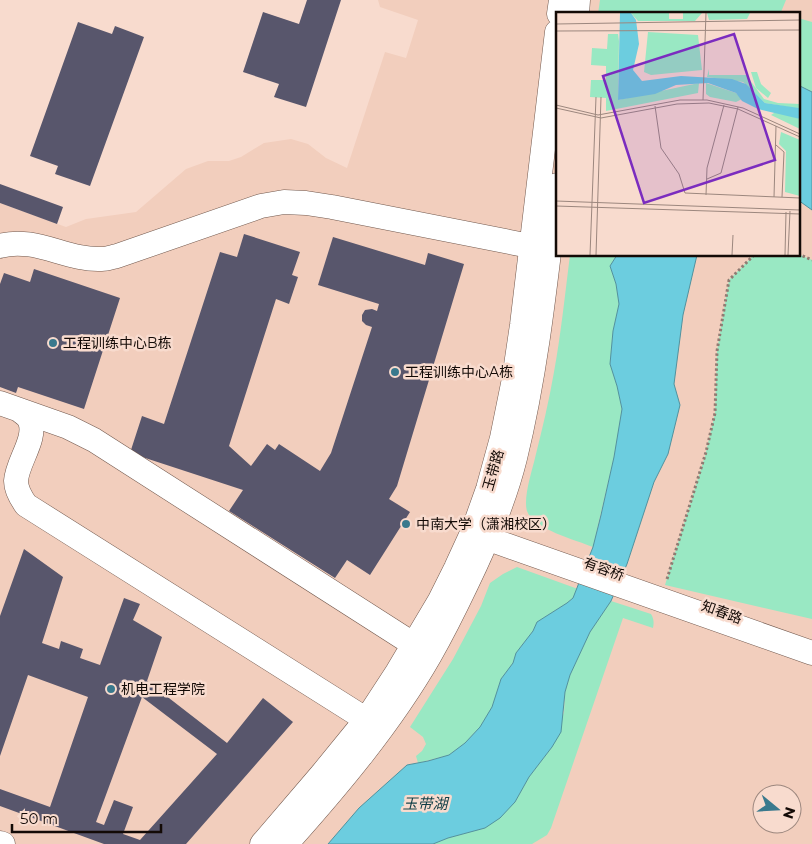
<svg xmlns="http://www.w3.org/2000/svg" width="812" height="844" font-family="Montserrat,'Noto Sans SC',sans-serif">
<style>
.built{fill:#f2cebd;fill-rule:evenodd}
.green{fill:#99e8c3}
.water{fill:#6ccddf;stroke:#51929e}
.building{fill:#58566c;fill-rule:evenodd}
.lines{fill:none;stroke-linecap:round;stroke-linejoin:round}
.minor-casing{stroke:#71584d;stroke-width:25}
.path{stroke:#8f7b72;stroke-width:3;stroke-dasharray:2.5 2.5;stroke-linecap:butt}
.minor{stroke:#fff;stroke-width:24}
.poi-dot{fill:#3a798d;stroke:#f8dbce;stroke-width:2}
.labels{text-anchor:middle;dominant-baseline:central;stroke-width:5;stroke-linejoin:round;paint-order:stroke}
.poi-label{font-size:14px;fill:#130a06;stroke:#f8dbce;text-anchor:start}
.street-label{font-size:14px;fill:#130a06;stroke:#f8dbce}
.water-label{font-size:15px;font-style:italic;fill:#113f47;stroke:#f8dbce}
.inset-road{fill:none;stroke:#9c877e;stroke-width:1}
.view{fill:#7b2cbf;fill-opacity:0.15;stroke:#7b2cbf;stroke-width:2.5}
.inset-edge{fill:none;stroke:#130a06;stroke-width:2.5}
</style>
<rect width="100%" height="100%" fill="#f8dbce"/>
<path class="built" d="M378,0h434v844h-812v-641l66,24 20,-8 50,-7 50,-43 22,-8h21l12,-4 23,-14 27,-4 17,5 18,14 21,10 38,-116 21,6 12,-38 -38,-13zM557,14h241v241h-241zM762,794h30v30h-30z"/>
<path class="green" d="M600,0h186l-5,12 6,2h-189z
M798,18l14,4v70l-14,-7z
M798,254l14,6v359l-147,-34 40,-129 10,-43 2,-62 12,-71 25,-25h44z
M570,255h47l-7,11 6,18 3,20 -6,27 -3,33 7,22 5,23 -8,48 -21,90c-17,-7 -60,-18 -66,-36 -4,-13 5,-40 8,-53 7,-28 14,-57 19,-86 7,-38 11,-78 16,-117z
M517,567l61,22 -5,9 -6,5 -30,19 -4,9 -17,22 -3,10 -12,16 -9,28 -12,20 -15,16 -16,12 -31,8 -2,-7 6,-5 4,-7 -3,-7 -13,-10 43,-68 28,-53 9,-23 13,-9z
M611,601l40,13c3,5 3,9 2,14l-30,-10 -72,210 -4,7 -15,9h-99l15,-6 37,-10 30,-26 14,-25 23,-30 12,-35 1,-20 5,-17 20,-43z"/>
<path class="water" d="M798,85l14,7v118l-14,-10z
M617,255h80l-14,60 -9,69 6,21 -12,49 -14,28 -27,82 -16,37 -21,31 -20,43 -5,17 -4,40 -9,15 -23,30 -14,25 -15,16 -15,10 -37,10 -15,6h-105l31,-36 48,-43 21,-4 21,-6 16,-12 15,-16 12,-20 9,-28 12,-16 3,-10 17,-22 4,-9 30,-19 6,-5 20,-51 8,-32 13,-58 8,-48 -5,-23 -7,-22 3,-33 6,-27 -3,-20 -6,-18z"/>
<path class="building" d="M307,0h34l-35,107 -32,-10 5,-13 -36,-12 20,-60 36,12z
M78,22l34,12 3,-8 29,11 -54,149 -35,-12 3,-8 -28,-10z
M0,184l63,23 -6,17 -57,-21z
M244,234l56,18 -8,23 6,2 -9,27 -13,-5 -47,147 22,20 16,-22 8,6 4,-6 41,27 11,-18 41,-126 -6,-2 -4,-4v-6l3,-5 7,-1 5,2 2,-7 -61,-19 15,-48 92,28 3,-12 36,11 -67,222 -8,13 21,13 -40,63 -23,-15 -12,18 -106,-67 14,-21 -113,-37 12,-37 22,8 56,-172 17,5z
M34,269l86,29 -36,111 -66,-22 -2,6 -16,-6v-103l4,-11 26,9z
M24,549l39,28 -21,66 17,6 2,-8 22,8 -3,9 20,7 24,-67 16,6 -7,16 29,17 -15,44 80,62 36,-45 30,24 -107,122h-82l-104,-38v-17l50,18 38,-110 -60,-22 -28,81v-140zM142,697l75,57 -77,86 -17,-6 10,-27 -19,-7 -10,25 -8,-3z"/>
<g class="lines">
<g class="minor-casing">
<path id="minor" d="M559,14l2,-14
M577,14l1,-14
M0,246c35,-10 67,15 102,13 5,0 10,-2 15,-3l144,-50 23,-4 22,1 26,4 213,42
M0,403l68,24 26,13 333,213
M19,410c4,3 9,6 11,11 7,18 -13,41 -14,60 0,9 5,17 10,24l352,222
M472,533l340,120
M0,843l3,1
M262,844l60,-70 44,-54 32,-49 41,-69 17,-34 17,-37 15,-42 14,-51 12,-59 8,-54 35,-293
M286,844c52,-58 105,-121 144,-189 13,-23 25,-47 36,-70 20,-41 38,-83 49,-127 22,-90 31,-181 42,-273"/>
</g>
<path class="path" d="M798,254l14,6
M667,579l39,-127 9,-39 2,-62 12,-71 25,-25"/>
<use href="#minor" class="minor"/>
</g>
<g class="poi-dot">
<circle cx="53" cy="343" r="5"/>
<circle cx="395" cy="372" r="5"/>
<circle cx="406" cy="524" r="5"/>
<circle cx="111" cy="689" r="5"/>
</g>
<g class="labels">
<g class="poi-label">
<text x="63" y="343">工程训练中心B栋</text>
<text x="405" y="372">工程训练中心A栋</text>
<text x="416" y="524">中南大学（潇湘校区）</text>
<text x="121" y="689">机电工程学院</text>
</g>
<g class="street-label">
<text transform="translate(493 470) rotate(-74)">玉带路</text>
<text transform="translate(604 569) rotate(20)">有容桥</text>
<text transform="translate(722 612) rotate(20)">知春路</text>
</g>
<g class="water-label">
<text x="425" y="803">玉带湖</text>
</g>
</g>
<g transform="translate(556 12)">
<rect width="244" height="244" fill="#f8dbce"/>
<path d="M75,1h38v6h14v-6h19l-7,8h-57zM151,1h43l-3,6 -38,1zM92,20l50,3 4,35 -51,5 -7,-3zM52,22h10l1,7 -1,59 81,-17 -1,10 -92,18v-13l-16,-1 1,-17h15v-14l-15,-1 1,-17 15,1zM153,57v6h37l18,24 14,4 22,1v5l-35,-6 -22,-21 -36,-5zM195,60h6l4,12 10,9 -3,5 -12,-10zM150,71l30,10 6,6 -6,3 -26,-5 -4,-3zM221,99l23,8v10l-29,-14zM225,120l19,8v56l-15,-4 1,-41 -7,-7z" fill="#99e8c3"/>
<path d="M64,1h11l5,7 3,24 -6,26 9,11 39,-5 51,3 14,5 19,19 34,5 1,11 -42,-10 -16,-8 -6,-8 -28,-10 -32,2 -21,9 -37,6z" fill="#6ccddf"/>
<path class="inset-road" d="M0,12l244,-4M0,19l244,-1M147,88l3,-87M0,93l42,10 82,-15h27l36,8 57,26M99,94l6,42 18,26 6,19 115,5M0,96l45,10 76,-14 32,-1 29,6 62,28M220,133l8,7 -2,45M151,167l14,-6 17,-66M150,183l1,-27 17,-63M218,185l2,-71M0,189l244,9M0,194l244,8M34,243l6,-158M40,243l5,-158M176,243l1,-20M229,243l1,-43M232,243l2,-44"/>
<path class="view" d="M178,22l41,126 -131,43 -41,-127z"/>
<rect width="244" height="244" class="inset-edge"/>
</g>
<g transform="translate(777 809) rotate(108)"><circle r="24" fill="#f8dbce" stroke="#9c877e"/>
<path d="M0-4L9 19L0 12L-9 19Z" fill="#3a798d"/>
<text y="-8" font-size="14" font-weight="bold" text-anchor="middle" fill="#130a06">N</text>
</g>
<path d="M12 824v8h149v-8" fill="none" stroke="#130a06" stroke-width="2.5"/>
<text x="20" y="824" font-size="15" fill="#130a06" stroke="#f8dbce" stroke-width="4" paint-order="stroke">50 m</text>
</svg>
